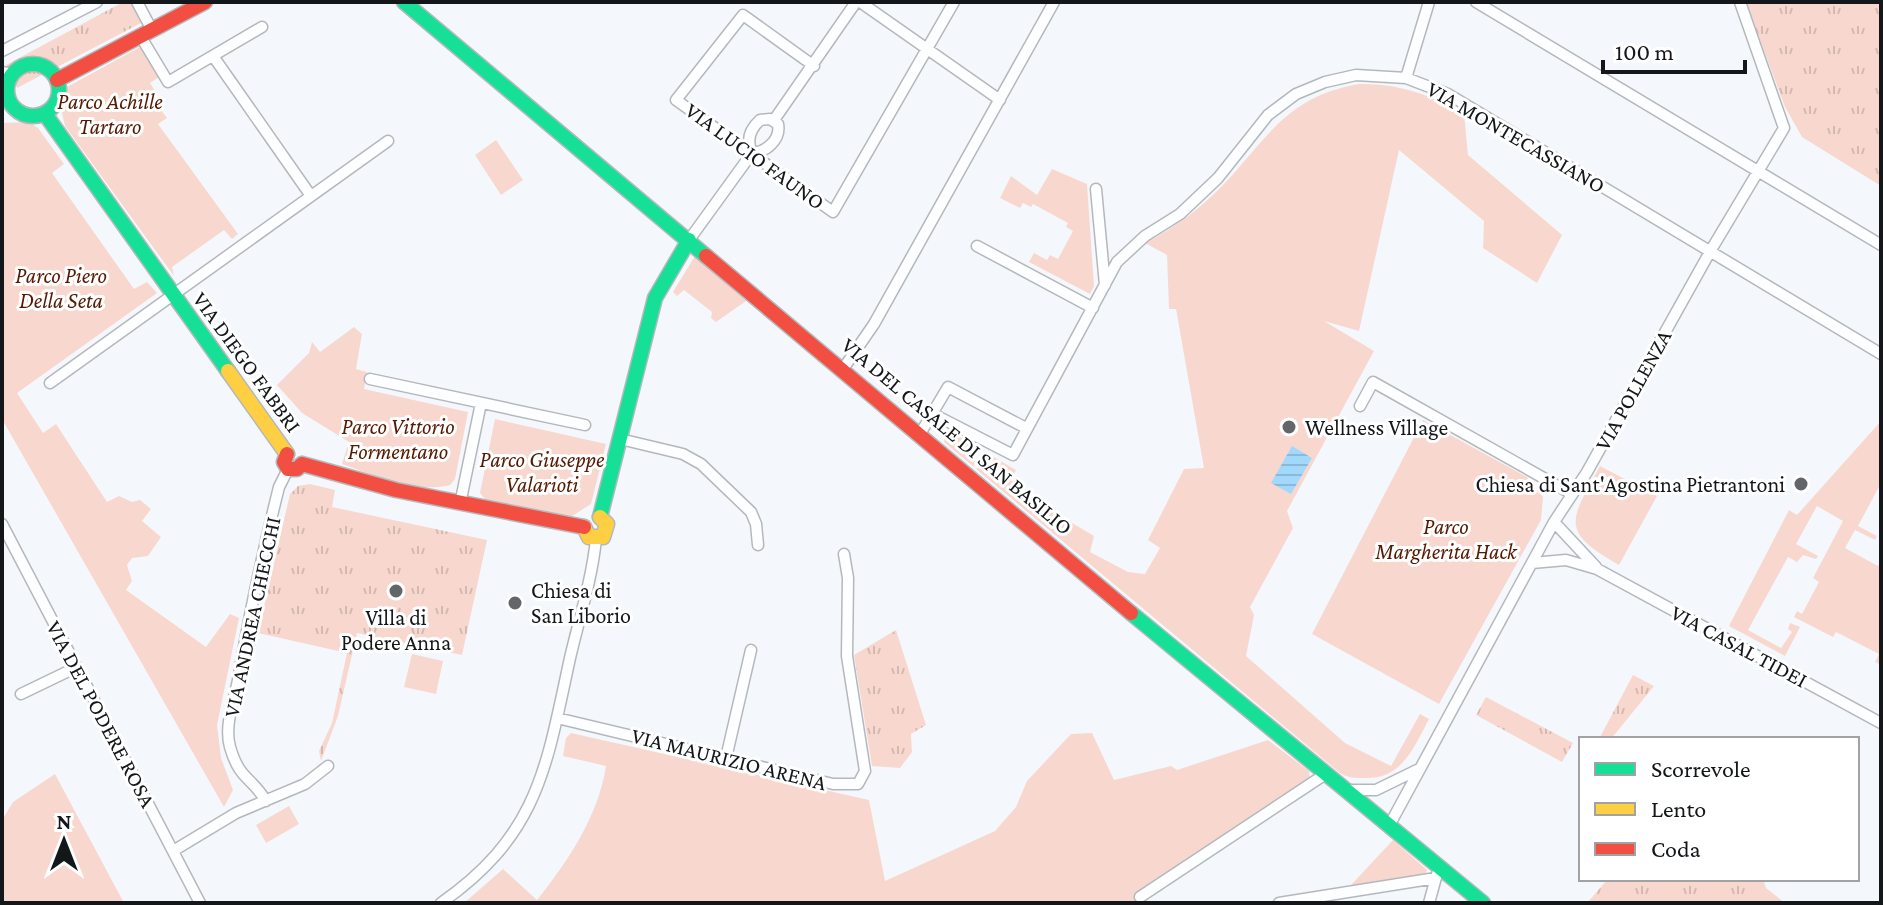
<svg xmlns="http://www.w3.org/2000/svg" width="1883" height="905" font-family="'Crimson Pro',serif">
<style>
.grass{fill:url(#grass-tufts)}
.green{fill:#f8d8ce}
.water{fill:url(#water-rules)}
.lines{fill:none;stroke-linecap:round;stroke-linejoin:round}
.street-casing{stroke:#b5b8bb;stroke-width:13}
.fast-casing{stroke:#b5b8bb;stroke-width:17}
.slow-casing{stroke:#b5b8bb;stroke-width:17}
.jam-casing{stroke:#b5b8bb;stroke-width:17}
.street{stroke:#fdfeff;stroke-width:10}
.fast{stroke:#16e098;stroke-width:14}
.slow{stroke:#ffcf43;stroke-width:14}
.jam{stroke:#f24e42;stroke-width:14}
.poi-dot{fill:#626668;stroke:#fff;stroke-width:3}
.labels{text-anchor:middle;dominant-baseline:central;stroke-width:6;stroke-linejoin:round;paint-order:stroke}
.park-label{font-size:22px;font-style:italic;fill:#551901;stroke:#fff}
.street-label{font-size:22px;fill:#141719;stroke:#fff}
.poi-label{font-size:22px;fill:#141719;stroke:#fff;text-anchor:start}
</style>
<defs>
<pattern id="grass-tufts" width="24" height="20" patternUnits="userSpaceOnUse" patternTransform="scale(2)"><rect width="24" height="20" fill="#f8d8ce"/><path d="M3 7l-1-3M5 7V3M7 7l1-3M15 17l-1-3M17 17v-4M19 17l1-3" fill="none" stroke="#d4b9b0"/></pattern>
<pattern id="water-rules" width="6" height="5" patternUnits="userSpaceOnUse" patternTransform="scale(2)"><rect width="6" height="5" fill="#a3d8fd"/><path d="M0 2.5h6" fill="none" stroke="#8bb9d8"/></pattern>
</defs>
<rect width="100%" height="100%" fill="#f4f8fc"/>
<path class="grass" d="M123,2h8l12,20 -126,66 -11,-23z
M1746,2h135v184l-79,-49 -17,-30z
M310,484l25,6 -3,17 155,33 -25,115 -105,-22 -19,83 -17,45 -2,-10 13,-28 15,-70 -89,-20 32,-139 8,-8z
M896,630l30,95 -15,9 1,18 -12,16 -28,-2 -18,-111z
M1633,675l21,11 -43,53h-12z
M1486,697l87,46 -11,19 -86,-47z
M1608,879h155l3,9 19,15h-198z"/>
<path class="green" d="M140,47l19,30 -9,6 7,11 -5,4 15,20 -9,6 80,110 -6,5 -8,-9 -52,37 2,9 -109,-150 -5,-22 7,-17z
M1359,84c40,-1 70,11 105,29l4,42 94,80 -25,48 -54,-35 1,-27 -85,-71 -40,181 -35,-10 50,30 -87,160 6,17 -43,79 4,8 -8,41 99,87 46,23 29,-52 9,5c-15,28 -27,61 -65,59 -9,0 -16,0 -24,-5l-364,-304 9,-6v-11l31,18 -5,10 24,21 59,35 -4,16 38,20 17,2 15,-26 -12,-8 36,-71 20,-1 -28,-159h-7l-2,-54 -22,-12c30,-15 56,-35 79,-59 45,-48 64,-88 135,-100z
M29,122l9,6 26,36 -12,9 82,116 13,-7 10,11 -140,100 26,40 13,-9 51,78 12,-6 13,6 8,-2 11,9 -9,12 19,16 -13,19 -16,2 -5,7 5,16 -6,9 80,57 24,-33 9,4 -22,107 4,33 12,32 -9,17 -222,-388v-296z
M496,140l27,40 -22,15 -26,-40z
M1052,169l35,15 7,102 -4,8 -61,-32 5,-9 13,7 3,-5 8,4 15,-28 -7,-4 2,-4 -35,-19 -2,3 -8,-4 -3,5 -20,-10 11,-22 26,19z
M695,256l51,45 -30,21 -5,-4 1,-6 -28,-22 -7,6 -4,-4z
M354,327l8,7 -6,35 11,3 -3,17 104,23 -13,67 -5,6c-33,9 -77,-10 -108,-21l7,-22 -47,-29 -25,-28 32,-32 3,-11 8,10z
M495,419l111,25 -15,60 -22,14 -84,-19 -5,-6z
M1423,420l104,57 16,20 -2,23 -102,184 -127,-70z
M1881,421v62l-23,43 19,10 -2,4 -20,-10 -10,18 33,18 3,-4v103l-6,-3 4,-8 -43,-22 -3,5 -39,-20 3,-6 5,3 17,-32 -6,-4 30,-57 -26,-15 -21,38 22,12 -2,3 -13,-4 -6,7 -9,-5 -40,73 33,18 11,-16 -4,-3 2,-6 10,4 -15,29 -56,-30 60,-116 8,5z
M951,432l32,18 -8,6 -1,11 -30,-25 1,-7z
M1600,466l57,30 -38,69c-60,-34 -49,-44 -19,-99z
M412,654l31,7 -7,33 -32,-7z
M571,733l298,67 16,81 110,-50 21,-24 11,-26 44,-47 21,-1 22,47 57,-14 6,4 91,-30 41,31 1,8 -172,112v12h-674l39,-34 34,31c31,-39 61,-83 69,-134l-43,-10 3,-18z
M55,774l69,129h-122v-83l11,-18z
M289,806l10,18 -33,19 -10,-18z
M1393,840l34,30 -2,5 -74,10z"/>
<path class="water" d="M1292,446l20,12 -21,36 -20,-11z"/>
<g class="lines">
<g class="street-casing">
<path id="street" d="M137,2l15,28
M860,2l140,98
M1476,2l405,243
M141,37l27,45 94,-55
M2,51l95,-49
M213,56l98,140
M814,66l-71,-51 -67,85 157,112 121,-210
M2,72l11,2
M1406,78l23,-76
M770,119l8,5c3,16 -12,28 -26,29 -6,-13 -2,-24 8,-33z
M774,120l82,-118
M1096,189l9,96
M689,240l63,-87
M977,246l116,62
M843,369l31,-45 180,-322
M370,379l215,46
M50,383l338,-242
M1360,406l13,-24 199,112
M933,414l80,41 104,-193 28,-26 35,-22 38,-36 50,-63 28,-21 29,-12 31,-7 50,3 42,16 433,260
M920,434l28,-47 78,41
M620,439l63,15 18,10 50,48 5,12 2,21
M460,504l21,-101
M1554,522l42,45
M2,524l198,379
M1532,563l34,-3 31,9 284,154
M21,694l56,-27
M557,718l276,66h25l7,-13 -18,-115 1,-78 -4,-24
M726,758l25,-108
M1343,790h33l41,-20
M266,801c-15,-25 -26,-20 -36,-54 -6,-21 4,-46 8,-67 11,-65 25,-129 41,-193l9,-18
M1389,826l165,-304 33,-50 124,-222 73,-122 -44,-126
M173,851l63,-38 69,-29 23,-18
M1140,897l184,-122
M441,903c98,-69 105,-135 129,-245 9,-39 22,-79 26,-119
M1279,903l157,-25
M1429,903l8,-29"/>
</g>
<g class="fast-casing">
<path id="fast" d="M404,2l302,254
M7 90a26 26 0 1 1 52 0a26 26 0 1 1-52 0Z
M45,114l183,257
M600,517l55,-219 34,-58
M1131,613l352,290"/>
</g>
<g class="slow-casing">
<path id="slow" d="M228,371l59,83
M584,527l5,10h14l4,-13 -7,-7"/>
</g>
<g class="jam-casing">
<path id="jam" d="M57,80l148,-78
M706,256l425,357
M287,454l-3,8 4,7h9l5,-5
M302,464l94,26 188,37"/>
</g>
<use href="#street" class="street"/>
<use href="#fast" class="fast"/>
<use href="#slow" class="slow"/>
<use href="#jam" class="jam"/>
</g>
<g class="poi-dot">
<circle cx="1289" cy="427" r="8"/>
<circle cx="1801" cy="484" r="8"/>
<circle cx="396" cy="591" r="8"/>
<circle cx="515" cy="603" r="8"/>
</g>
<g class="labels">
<g class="park-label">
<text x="110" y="101">Parco Achille<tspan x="110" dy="25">Tartaro</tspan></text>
<text x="61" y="275">Parco Piero<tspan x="61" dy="25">Della Seta</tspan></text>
<text x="398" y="426">Parco Vittorio<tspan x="398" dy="25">Formentano</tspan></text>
<text x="542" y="459">Parco Giuseppe<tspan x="542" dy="25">Valarioti</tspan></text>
<text x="1446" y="526">Parco<tspan x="1446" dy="25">Margherita Hack</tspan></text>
</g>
<g class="street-label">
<text transform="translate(1516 137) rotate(30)">VIA MONTECASSIANO</text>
<text transform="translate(755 156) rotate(36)">VIA LUCIO FAUNO</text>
<text transform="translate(247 362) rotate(54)">VIA DIEGO FABBRI</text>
<text transform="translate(1633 390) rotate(-61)">VIA POLLENZA</text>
<text transform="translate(957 436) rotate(40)">VIA DEL CASALE DI SAN BASILIO</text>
<text transform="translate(252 617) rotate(-78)">VIA ANDREA CHECCHI</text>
<text transform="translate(1739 646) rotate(28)">VIA CASAL TIDEI</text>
<text transform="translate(101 714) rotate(62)">VIA DEL PODERE ROSA</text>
<text transform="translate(729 759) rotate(14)">VIA MAURIZIO ARENA</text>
</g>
<g class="poi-label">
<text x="1305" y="427">Wellness Village</text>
<text x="1785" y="484" text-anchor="end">Chiesa di Sant'Agostina Pietrantoni</text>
<text x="531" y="590">Chiesa di<tspan x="531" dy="25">San Liborio</tspan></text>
<text x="396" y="617" text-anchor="middle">Villa di<tspan x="396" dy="25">Podere Anna</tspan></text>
</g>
</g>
<rect width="1883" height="905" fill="none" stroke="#141719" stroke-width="8"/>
<rect x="1579" y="737" width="280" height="144" fill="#ffffff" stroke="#a1a2a3" stroke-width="2"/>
<rect x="1595" y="763" width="40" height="12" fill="#16e098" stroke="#a1a2a3" stroke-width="2"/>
<text x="1651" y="777" font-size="24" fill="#141719">Scorrevole</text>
<rect x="1595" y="803" width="40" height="12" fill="#ffcf43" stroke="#a1a2a3" stroke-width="2"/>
<text x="1651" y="817" font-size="24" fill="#141719">Lento</text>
<rect x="1595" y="843" width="40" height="12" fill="#f24e42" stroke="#a1a2a3" stroke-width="2"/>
<text x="1651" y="857" font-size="24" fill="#141719">Coda</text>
<g transform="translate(64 841)" stroke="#ffffff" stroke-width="6" paint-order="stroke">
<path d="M0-6L14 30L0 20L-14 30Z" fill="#141719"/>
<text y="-12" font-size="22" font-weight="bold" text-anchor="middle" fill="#141719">N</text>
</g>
<path d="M1603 60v12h142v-12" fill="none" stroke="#141719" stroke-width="4"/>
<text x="1615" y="60" font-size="24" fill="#141719" stroke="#ffffff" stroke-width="6" paint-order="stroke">100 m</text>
</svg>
